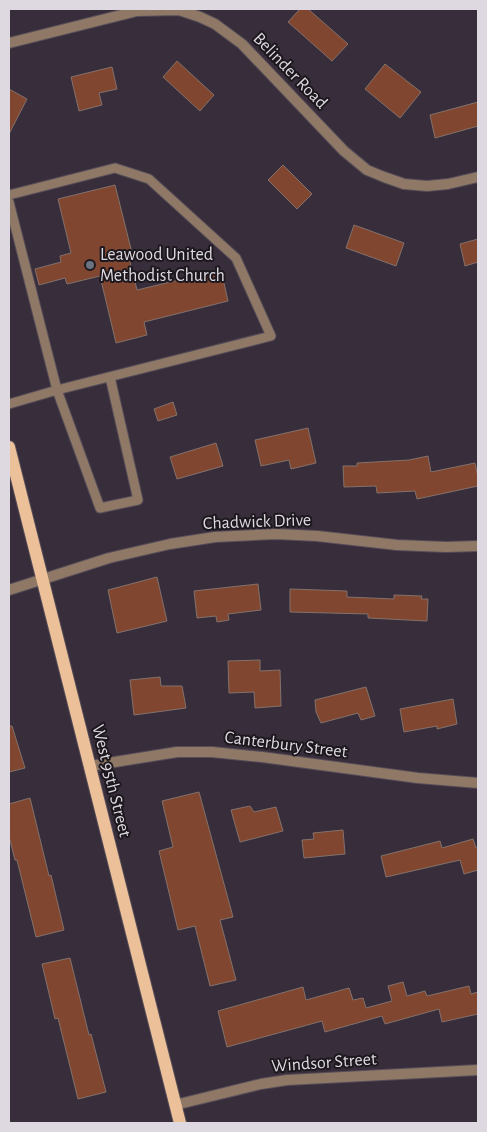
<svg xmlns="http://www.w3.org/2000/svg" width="487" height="1132" font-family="'Alegreya Sans',sans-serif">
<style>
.building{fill:#804630;stroke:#84716b}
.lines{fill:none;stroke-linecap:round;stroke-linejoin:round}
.service-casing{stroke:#564d59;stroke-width:11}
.minor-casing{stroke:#564d59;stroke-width:12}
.primary-casing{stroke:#564d59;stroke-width:14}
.service{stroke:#8f7966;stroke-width:9}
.minor{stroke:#8f7966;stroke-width:10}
.primary{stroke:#ecc098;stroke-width:12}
.worship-dot{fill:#6b7280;stroke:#1c181e;stroke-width:2}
.labels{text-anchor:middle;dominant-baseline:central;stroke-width:4;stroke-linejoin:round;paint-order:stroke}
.street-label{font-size:18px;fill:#ded8e0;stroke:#1c181e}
.poi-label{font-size:18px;fill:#ded8e0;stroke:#1c181e;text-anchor:start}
</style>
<rect width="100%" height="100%" fill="#382e3b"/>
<path class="building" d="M300,9h8l40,35 -16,17 -44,-39z
M177,61l37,34 -14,16 -37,-34z
M385,64l36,28 -21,26 -35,-29z
M112,67l5,22 -18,4 3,12 -23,6 -8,-34z
M9,89l18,10 -18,35z
M478,102v24l-43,12 -5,-23z
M283,165l29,29 -15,15 -29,-29z
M115,185l18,72 -4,1 8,32 84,-20 7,31 -84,21 3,13 -31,8 -16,-67 -33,8 -2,-6 -26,7 -4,-16 26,-7 -1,-6 11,-3 -13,-54z
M354,225l50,18 -8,23 -50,-18z
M478,239v23l-13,4 -5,-22z
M173,402l4,13 -19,6 -4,-12z
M308,428l8,35 -25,6 -2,-9 -28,6 -6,-26z
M216,443l7,23 -46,13 -7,-22z
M428,456l3,16 44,-9 3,14v9l-61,13 -2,-8 -38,2 -1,-7 -32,1 -1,-21h14v-3l52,-3z
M157,577l10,44 -50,12 -9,-43z
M258,584l3,26 -33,4 1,6 -12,2 -1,-6 -19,2 -3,-27z
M290,589l57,2v6l47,2v-4l28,1 -1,3h7l-1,22 -59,-3v-4l-78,-2z
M260,660v11l20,-1 1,36 -26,2 -1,-16 -25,1 -1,-32z
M160,677l1,9h21l4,22 -52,7 -4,-35z
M366,687l9,29 -14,4 -3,-7 -37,10 -5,-11 -1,-12z
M453,699l4,25 -20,5v-3l-33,6 -4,-23z
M9,726h3l13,42 -16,4z
M199,792l34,125 -13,3 16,60 -26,6 -15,-60 -17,4 -19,-79 14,-4 -11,-46z
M30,798l19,78 2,-1 13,55 -28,7 -19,-77h-2l-6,-24v-32z
M250,806l4,6 22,-5 7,24 -43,11 -9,-32z
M343,830l2,24 -41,4 -2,-18 12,-1 -1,-6z
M473,839l3,9 2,-1v23l-14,4 -4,-14 -74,17 -5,-21 59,-15 2,7z
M70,958l19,77 2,-1 15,58 -28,7 -20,-81 -3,1 -13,-55z
M403,982l4,14 18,-5 2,5 42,-10 2,8 7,-2v22l-36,8 -3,-13 -54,15 -3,-8 -57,16 -3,-11 -95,26 -9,-36 85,-24 3,13 43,-12 4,12 10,-2 3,10 26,-7 -4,-15z"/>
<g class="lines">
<g class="service-casing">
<path id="service" d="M9,195l106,-27 34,11 87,79 35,78 -214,54 -48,14
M9,202l48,188 43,118 38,-8 -28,-123"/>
</g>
<g class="minor-casing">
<path id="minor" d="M9,43l128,-32 42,-1 21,7 15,7 27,20 102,107 23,19 17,7 20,7 23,2 21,-2 30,-7
M9,590l100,-32 61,-14 45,-7 61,-3 41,2 80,9 49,2 32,-1
M90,766l87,-14h35l50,5 156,21 60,5
M175,1105l86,-21 26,-4 191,-10"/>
</g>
<g class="primary-casing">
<path id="primary" d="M9,447l171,676"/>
</g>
<use href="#service" class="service"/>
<use href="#minor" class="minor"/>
<use href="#primary" class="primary"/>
</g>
<circle class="worship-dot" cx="90" cy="265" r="5"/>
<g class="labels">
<g class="street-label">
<text transform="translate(290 71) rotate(46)">Belinder Road</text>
<text transform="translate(257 522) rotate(-2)">Chadwick Drive</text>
<text transform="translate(286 745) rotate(7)">Canterbury Street</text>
<text transform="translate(111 781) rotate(76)">West 95th Street</text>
<text transform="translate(324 1063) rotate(-4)">Windsor Street</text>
</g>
<g class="poi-label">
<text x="100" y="255">Leawood United<tspan x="100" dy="21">Methodist Church</tspan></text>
</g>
</g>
<rect width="487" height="1132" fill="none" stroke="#ded8e0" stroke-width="20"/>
</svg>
